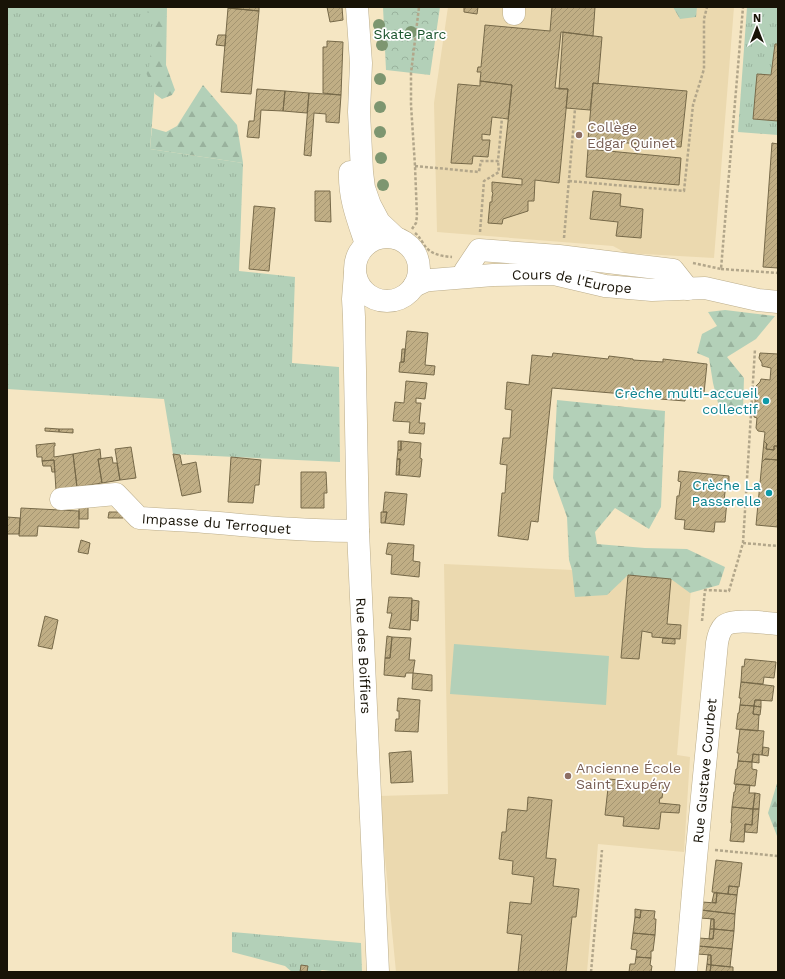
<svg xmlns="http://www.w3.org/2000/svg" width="785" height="979" font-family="'Work Sans',sans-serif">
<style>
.built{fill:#ebd9af}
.grass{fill:url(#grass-tufts)}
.forest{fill:url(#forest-firs)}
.park{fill:url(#park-crowns)}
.pitch{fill:#b3d0b8}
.building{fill:url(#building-hatch);stroke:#766949}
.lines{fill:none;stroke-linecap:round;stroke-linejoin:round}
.minor-casing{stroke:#bbad8b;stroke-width:23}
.path{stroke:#b2a68a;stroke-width:2.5;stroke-dasharray:3 2;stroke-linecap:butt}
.minor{stroke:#fff;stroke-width:22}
.tree{fill:#7d9670}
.education-dot{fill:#8d6e63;stroke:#fff;stroke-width:1.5}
.culture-dot{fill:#0f9aa8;stroke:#fff;stroke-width:1.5}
.labels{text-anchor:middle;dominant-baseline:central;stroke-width:3.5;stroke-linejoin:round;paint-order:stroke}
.park-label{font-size:14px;fill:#1b542d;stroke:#fff}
.education-label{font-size:14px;fill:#785e54;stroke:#fff;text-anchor:start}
.street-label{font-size:14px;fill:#181307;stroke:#fff}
.culture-label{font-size:14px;fill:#0d838f;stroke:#fff;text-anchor:end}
</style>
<defs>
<pattern id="grass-tufts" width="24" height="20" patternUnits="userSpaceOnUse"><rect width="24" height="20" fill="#b3d0b8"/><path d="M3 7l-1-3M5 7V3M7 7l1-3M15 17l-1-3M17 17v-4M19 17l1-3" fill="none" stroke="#99b29d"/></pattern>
<pattern id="forest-firs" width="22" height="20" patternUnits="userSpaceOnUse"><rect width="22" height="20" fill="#b3d0b8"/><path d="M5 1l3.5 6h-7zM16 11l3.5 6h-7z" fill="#99b29d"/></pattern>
<pattern id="park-crowns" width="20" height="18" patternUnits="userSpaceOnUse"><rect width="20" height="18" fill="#b3d0b8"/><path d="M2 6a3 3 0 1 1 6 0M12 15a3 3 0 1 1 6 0" fill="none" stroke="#99b29d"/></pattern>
<pattern id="building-hatch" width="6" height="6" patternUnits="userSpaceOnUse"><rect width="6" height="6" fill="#c0ae85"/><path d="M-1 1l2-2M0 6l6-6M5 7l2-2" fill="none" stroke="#a49571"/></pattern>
</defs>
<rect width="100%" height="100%" fill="#f5e6c3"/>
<path class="built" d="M448,7h286l-20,251 -88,-5 -13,-7 -176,-14 -3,-129z
M444,564l173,8 76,-7 -16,190 13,2 -6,95 -86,-8 -11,128h-191l-17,-176 69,-2z"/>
<path class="grass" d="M7,7h154l-11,142 93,14 -4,108 56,6 -3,86 47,4 1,95 -167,-8 -9,-55 -157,-10z
M747,7h31v37h-3l-4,31 -14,-1 -4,45 25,2v14l-40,-3z
M232,932l129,11 1,29h-23l-17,-2 -4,2h-26l-7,-6 -53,-14z"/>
<path class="forest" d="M126,7h41l-1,58 9,25 -3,5 -10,4 -7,-5 -10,-24 4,-3 6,-48 -5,-6z
M673,7h24l-1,10 -16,2z
M203,85l34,40 6,38 -93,-14 2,-21 14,4 11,-6z
M725,310l50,6 -19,23 -29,18 17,21 -1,31 -23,2 -7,-28 -4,-25 -12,-5 5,-19 15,-8 -9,-14z
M557,400l108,11 -4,96 -12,22 -34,-21 -20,24 2,12 48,4 42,1 38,18 -6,18 -29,8 -19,-14 -43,-4 -21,20 -32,2 -3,-27 -3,-10 -2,-43 -14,-39z
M778,780v55l-1,1 -9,-23z"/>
<path class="park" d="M383,7h57l-10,68 -44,-5z"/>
<path class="pitch" d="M454,644l155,12 -3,49 -156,-11z"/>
<path class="building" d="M228,7h31v4l-31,-3z
M327,7h15l1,13 -13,2z
M464,7h14l-1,7 -13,-2z
M552,7h43l-2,29 -32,-4 -6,56 13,1 -9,94 -24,-3 -1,21h-6v10l-25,8 -1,5 -14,-1 2,-21h2v-5l1,-4 -1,-1v-10l30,3v-6l-20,-2 10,-92 -32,-4 1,-9h-4l1,-5h3l4,-42 65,6z
M228,8l31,3 -8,83 -30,-2z
M563,32l39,5 -4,47 -5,-1 -3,27 -24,-2 2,-19h-9z
M218,35h8l-1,11 -9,-1z
M327,41l16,1 -2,53 -18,-2v-46h4z
M775,44h3v77l-25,-2 4,-45 14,1z
M480,81l32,4 -4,34 -16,-2 -2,18 -8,-1v6h8l-2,17 -15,-1 -1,8 -21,-1 7,-79 22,2z
M593,83l94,8 -6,56 -93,-7z
M257,89l28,2 -2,20 -22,-1 -2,28 -12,-1 2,-16h5z
M285,91l24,2 -2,20 -24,-2z
M309,93l32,2 -2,28 -13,-1v-8l-12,-1 -3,43 -7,-1z
M772,143l6,1v124l-15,-1z
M588,149l93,9 -2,27 -93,-8z
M315,191h15l1,31 -16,-1z
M593,191l28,3 -1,12 23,3 -2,29 -25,-2 2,-14 -28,-3z
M254,206l21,2 -6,63 -20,-2z
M407,331l21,2 -3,32 10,1 -1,9 -35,-3 1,-10h4z
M402,349h3l-1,13h-3z
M553,353l55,6 1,-3 24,3v1l30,2v-3l44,5 -3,29 -18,-1 -1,9 -25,-2v-2l-108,-9 -14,134 -7,-1 -3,19 -30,-4 4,-43h3l2,-28 -7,-1 3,-26h7l2,-28 -7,-1 2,-27 22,3 3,-30 20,2z
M760,353l18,1v92h-4v4l-8,-1 1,-5 -3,-3 1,-9 -7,-1 -2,-3 1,-10 -3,-1 2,-31 4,-4 1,-3 9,1 1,-12 -9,-2v-3l-3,-5z
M406,381l21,2 -2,16 -9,-1v5h5l-2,20h6l-1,11 -15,-1 1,-11 -17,-1 2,-19 9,1z
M45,428l14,1v3l-14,-1z
M59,429h14v4l-14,-1z
M398,441h3v9h-3z
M401,441l20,2 -1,15 2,1 -2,18 -21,-2 1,-16h-3l1,-9h3z
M764,441l3,3 -1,5 8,1v-4h4v14l-13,-1 -3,3z
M55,443v3h-1v11l19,-3 4,33 -21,3 -2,-30 -12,1v-4h-5l-1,-12z
M131,447l5,31 -16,2 -5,-31z
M100,449l1,10h-3l4,24 -25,4 -4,-33z
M173,454l7,1 2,10 14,-3 5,30 -19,4z
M112,457l1,6h4l3,17 -18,3 -4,-24z
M231,457l30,3 -2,25h-4l-2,18 -25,-1z
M397,459h3l-1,16h-3z
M765,459l13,1v67l-22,-2 6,-63z
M54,460l1,12h-3l-1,-6h-8l-1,-5z
M679,471l50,5v10l-3,-1 -2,15 3,1 -2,21h-10l-1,10 -30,-3 1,-9 -10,-1 2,-23h2l2,-14 -3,-1z
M301,472h25l1,21h-3v15h-23z
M385,492l22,2 -3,31 -19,-2 2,-11h-4z
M79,506h9v13h-9z
M21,508l58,3v17l-41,-2 -1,10h-18z
M109,512h14v6h-15z
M381,512h6l-2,11h-4z
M7,517l13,1 -1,16h-12z
M81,540l9,3 -2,11 -10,-2z
M388,543l26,2 -1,16 7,1 -1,15 -28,-3 1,-19 -6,-1z
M628,575l43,4 -4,45 14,1 -1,14 -28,-2v-4l-10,-2 -3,28 -18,-1z
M389,597l23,1 -2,32 -21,-2 3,-15h-5z
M412,600l7,1 -1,20 -7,-1z
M45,616l13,4 -6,29 -14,-3z
M387,636l5,1 -2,21h-5z
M392,637l19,1 -2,22h6l-2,13h-7l-1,4 -21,-2 1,-17h5z
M663,638l12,1v5l-13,-1z
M745,659l31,3 -2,16 -10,-1 -1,7 -22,-2 1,-16 2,1z
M413,673l19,2v16l-20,-2z
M741,682l33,4 -2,15 -17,-1 -1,6 -14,-1 1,-7h-2z
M398,698l22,2 -2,32 -23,-1 1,-12h3v-8h-2z
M755,700h6v7l-7,-1z
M740,705l14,1 -1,8 6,1 -1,16 -22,-2 2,-16h1z
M754,706l7,1 -1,8 -7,-1z
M740,729l24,2 -2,24 -9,-1 -1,8 -14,-1 1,-8h-2z
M763,747l6,1 -1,8 -6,-1z
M411,751l2,31 -22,1 -2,-30z
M753,754l6,1v8l-7,-1z
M738,761l14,1v7l5,1 -2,16 -21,-2 2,-15h1z
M609,779l19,2 -1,4 22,3v-5l15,1 -2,14h-2l-1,5 21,2 -1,8 -18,-1 -2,17 -36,-3 1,-9 -19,-2z
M736,784l14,1 -1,8h6l-2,16 -21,-2 2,-15h1z
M755,793l5,1 -1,15h-6z
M528,797l24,3 -6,58 10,1 -3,27 26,3 -3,28h-4l-6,55h-48l4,-37 -15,-2 3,-31 21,2 3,-27 -22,-3 1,-13 -14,-2 3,-27h4l2,-23 19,2z
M732,807l21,2 -1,16 -7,-1 -1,18 -14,-1 2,-18h-1z
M753,809h6l-2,24 -12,-1v-8l7,1z
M716,860l26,3 -3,24 -10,-1 -1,8 -16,-2z
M729,886l9,1 -1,8 -9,-1z
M714,893h3l-1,10 -4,-1z
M717,893l20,2 -2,19 -34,-4 1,-8 14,1z
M635,909l6,1 -1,8 -5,-1z
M641,910l14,1 -1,8h2l-1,16 -22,-2 2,-16 5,1z
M701,910l34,4 -1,17 -20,-2v-10l-14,-1z
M711,919h3v10h-4z
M710,929h4l-1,10h-4z
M714,929l20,2 -2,18 -34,-3v-8l15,1z
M633,933l22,2 -2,16h-2v7l-15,-1 1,-7 -6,-1z
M698,946l34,3 -2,18 -19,-2v-10l-14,-1z
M708,955h3v10l-4,-1z
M636,957l15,1 -1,7 2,1 -1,6h-22l1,-8h5z
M707,964l4,1 -1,7h-4z
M301,965l7,1 -1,6h-7z
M711,965l22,2v5h-23z"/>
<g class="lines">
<g class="minor-casing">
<g id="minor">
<path d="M357,7l4,56 -2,49 3,60 2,16 6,17 9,17 17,16"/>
<path d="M514,14v-7"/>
<path d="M350,172c-1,26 8,48 16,72"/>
<circle cx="387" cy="269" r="32"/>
<path d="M465,271l14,-21 80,6 114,14 15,19"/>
<path id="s1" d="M355,273l-2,26 1,18 4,214 20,441"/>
<path id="s2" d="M414,286l11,-5 6,-1 62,-5 61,-1 51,12 47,4 53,-2 53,12 20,2"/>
<path id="s3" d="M61,499l55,-5 23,24c30,2 61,3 91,6 42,4 85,7 128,7"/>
<path id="s4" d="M686,972l10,-114 21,-215c1,-6 3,-13 7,-17 9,-8 42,-3 54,-2"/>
</g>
</g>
<path class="path" d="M415,166l64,6 2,-11h17l4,-43
M569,181l115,10 9,-86 11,-36v-50l3,-12
M412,229l4,-6 1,-7 -2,-50 -4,-61v-32l8,-66
M480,232l4,-51 15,-9 -1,-11
M415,233c4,3 5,6 8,10 6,11 17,13 29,14
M564,238l11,-129
M693,263l28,6 22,-262
M721,269l57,4
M743,543l35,3
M702,621l3,-31 24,1 14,-48 12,-194
M715,850l63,6
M591,972l11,-122"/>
<use href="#minor" class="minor"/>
</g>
<g class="tree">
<circle cx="379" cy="25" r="6"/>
<circle cx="411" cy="32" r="6"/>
<circle cx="382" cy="45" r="6"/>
<circle cx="380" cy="79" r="6"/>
<circle cx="380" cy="107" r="6"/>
<circle cx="380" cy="132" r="6"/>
<circle cx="381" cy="158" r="6"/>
<circle cx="383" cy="185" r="6"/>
</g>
<g class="education-dot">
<circle cx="579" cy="135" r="4"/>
<circle cx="568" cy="776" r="4"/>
</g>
<g class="culture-dot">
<circle cx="766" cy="401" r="4"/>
<circle cx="769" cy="493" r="4"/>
</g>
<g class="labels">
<g class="park-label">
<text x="410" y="34">Skate Parc</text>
</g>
<g class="education-label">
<text x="587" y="127">Collège<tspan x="587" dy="16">Edgar Quinet</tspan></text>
<text x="576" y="768">Ancienne École<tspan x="576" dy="16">Saint Exupéry</tspan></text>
</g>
<g class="street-label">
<text stroke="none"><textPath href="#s2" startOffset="160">Cours de l'Europe</textPath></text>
<text stroke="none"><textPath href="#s3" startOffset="166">Impasse du Terroquet</textPath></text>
<text stroke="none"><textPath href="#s1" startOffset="383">Rue des Boiffiers</textPath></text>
<text stroke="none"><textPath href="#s4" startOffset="202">Rue Gustave Courbet</textPath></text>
</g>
<g class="culture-label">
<text x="758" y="393">Crèche multi-accueil<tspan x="758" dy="16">collectif</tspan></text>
<text x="761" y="485">Crèche La<tspan x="761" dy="16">Passerelle</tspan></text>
</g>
</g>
<rect width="785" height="979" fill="none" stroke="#181307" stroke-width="16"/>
<g transform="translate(757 28)" stroke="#ffffff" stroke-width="3" paint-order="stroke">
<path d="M0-3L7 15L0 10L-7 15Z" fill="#181307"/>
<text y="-6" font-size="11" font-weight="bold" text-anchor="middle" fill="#181307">N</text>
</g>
</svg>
